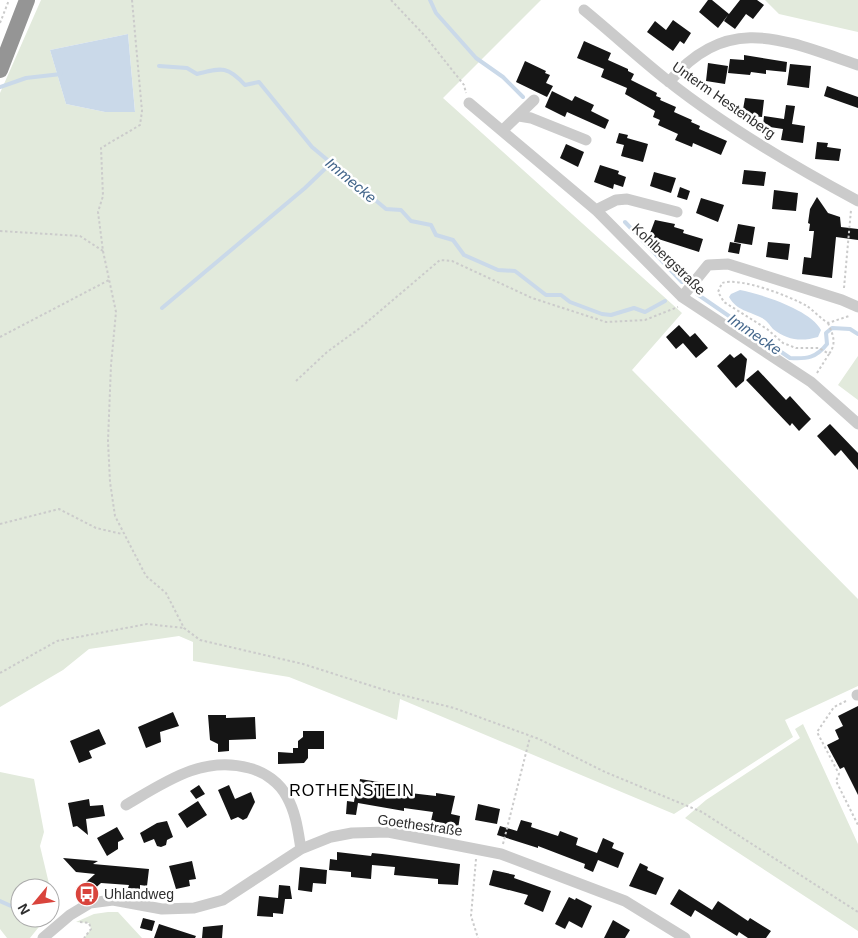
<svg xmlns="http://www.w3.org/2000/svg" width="858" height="938" font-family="Helvetica,sans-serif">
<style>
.green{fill:#e2eadc;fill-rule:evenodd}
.water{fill:#cad9e9}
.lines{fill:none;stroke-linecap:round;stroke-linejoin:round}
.stream{stroke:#cad9e9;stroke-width:4}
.building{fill:#151515}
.path{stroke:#cbcbcb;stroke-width:2;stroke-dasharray:2.5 2.5;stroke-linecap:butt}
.minor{stroke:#cbcbcb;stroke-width:11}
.highway{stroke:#959595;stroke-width:16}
.labels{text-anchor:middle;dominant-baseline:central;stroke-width:5;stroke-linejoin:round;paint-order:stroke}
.street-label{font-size:14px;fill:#2e2e2e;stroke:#fff}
.poi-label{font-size:14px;fill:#2e2e2e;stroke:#fff;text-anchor:start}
.water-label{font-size:15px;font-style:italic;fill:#42658a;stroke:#fff}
.quarter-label{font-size:16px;letter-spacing:1px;fill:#000;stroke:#fff}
</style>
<rect width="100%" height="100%" fill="#fff"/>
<path class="green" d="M41,0h500l-98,98 239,215 -50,57 226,229v87l-73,34 8,17 -119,77 -274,-115 -3,21 -108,-43 -96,-16v-19l-14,-6 -90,13 -26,21 -63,37v-614zM128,34l7,77 -30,1 -39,-8 -16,-54z
M765,0h93v32l-79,-18z
M858,356v44l-20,-15z
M803,724l55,120v87l-173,-113 21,-18 94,-62 -5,-9z
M0,772l34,7 10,53 -4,14 10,42h-30v30h26l-16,20h-23l-7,-9z
M108,912h10l24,26h-58l7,-9 -2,-6 -13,-1 18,-8z"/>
<path class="water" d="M128,34l7,78h-30l-39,-8 -16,-54z
M740,290c21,4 71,20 81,40l-3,7c-17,5 -31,3 -45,-8 -3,-4 -7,-9 -11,-11 -13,-7 -25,-7 -33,-21l2,-3z"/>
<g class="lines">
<path class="stream" d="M430,0l6,13 40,45 27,19 20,20
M159,66l28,2 10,6c24,-6 30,-9 48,11l14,-3 53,65 74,62 15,1 10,11 20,4 5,10 17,5 11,15 34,15 17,1 31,24h15l9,7 32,12 9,1 23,-7 11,4 20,-11
M0,87l26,-9 35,-4
M625,222l57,60
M697,294l93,64c17,1 26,0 37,-14l-1,-11 6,-5 18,1 8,5
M162,308l143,-120 25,-24
M0,901l20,9
M31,918l1,1"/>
</g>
<path class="building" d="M708,0h4l17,14 11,-14h17l7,5 -11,14 -7,-5 -11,15 -11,-8 4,-6 -10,13 -19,-16z
M673,20l18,13 -7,11 -4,-3 -7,10 -26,-19 8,-11 11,9z
M584,41l27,12 -3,7 20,9v2l6,3 -3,6 26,13 -1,3 5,2 -1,2 16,7 -2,5 18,8 -1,2 9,4 -1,3 28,12 -6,14 -28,-12 -1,4 -17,-7 3,-6 -20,-9 2,-5 -7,-3 2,-6 -30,-17 2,-6 -26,-11 3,-8 -27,-11z
M744,55l43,7 -1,10 -20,-2v4l-15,-2 -1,3 -22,-2 2,-14 14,1z
M525,61l21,10 -1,2 5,2 -4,8 7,3 -6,11 -31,-15z
M708,63l20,3 -3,18 -19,-3z
M790,64l21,2 -2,22 -22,-3z
M827,86l31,11v11l-34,-12z
M552,91l20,10 3,-5 19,9 -3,6 18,9 -4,9 -38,-17 -2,5 -20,-10z
M745,98l19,2 -2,17 -20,-2z
M786,105l9,1 -3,18 13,2 -2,17 -22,-3 2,-11 -20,-3 1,-10 20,3z
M619,133l9,2 -1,3 21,6 -5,18 -22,-6 3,-11 -8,-2z
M817,142l11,1 -1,4 14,2 -2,12 -24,-2z
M566,144l18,8 -6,15 -18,-9z
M600,165l19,6 -1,3 8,3 -3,10 -9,-3 -1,5 -19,-7z
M744,170l22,2 -2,14 -22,-2z
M654,172l22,6 -5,15 -21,-7z
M680,187l10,4 -3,9 -10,-3z
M774,190l24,3 -2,18 -24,-2z
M817,197l11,16 12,4 1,10 17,2v11l-22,-3 -4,41 -30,-4 2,-17 7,1 3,-27h-5l1,-7 -2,-1 2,-14z
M701,198l23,7 -6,17 -22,-9z
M655,220l20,4 -1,3 10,3 -1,3 20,6 -4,13 -50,-16z
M738,224l17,3 -3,18 -18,-3z
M730,242l11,2 -2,10 -11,-2z
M768,242l22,2 -2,16 -22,-3z
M679,325l11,12 5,-4 13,15 -12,10 -13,-15 -7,6 -10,-12z
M741,353l6,6 -3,22 -8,7 -19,-22 13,-12 4,4z
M758,370l28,30 4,-4 21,23 -12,12 -7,-8 -2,3 -44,-46z
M830,424l28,29v17l-17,-20 -6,6 -18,-20z
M858,706v89l-14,-28 -4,2 -13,-24 12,-6 -4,-9 8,-4 -5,-10z
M173,712l6,14 -19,6 1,10 -15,6 -8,-21z
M208,715h18v3l29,-1 1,22 -27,1v11l-11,1v-8l-8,-4z
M99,729l7,15 -17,7 3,7 -13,5 -9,-22z
M303,731h21v18h-16v9l-4,5 -26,1v-12l15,1v-5h5v-7l5,-4z
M360,779l51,8 -1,6 26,3v-3l19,3 -4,18 9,2 -3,20 -11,-2 1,-4 -4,-1 1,-6 -13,-2 2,-9 -29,-4v3l-46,-8 -2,12 -10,-1 1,-13 7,1 2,-14h3z
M199,785l6,9 -9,5 -6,-8z
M229,785l6,14 16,-7 4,10 -8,16 -4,2 -5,-3 -7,3 -13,-30z
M89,799l1,7 13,-1 2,11 -19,3 2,16 -11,-9 -4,1 -5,-24z
M198,801l9,14 -20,13 -9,-14z
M478,804l22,5 -3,15 -22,-4z
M521,820l11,3 -1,4 27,9 2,-5 18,7 -2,7 21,8 6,-15 11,5 -2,5 12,5 -6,15 -20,-8 -5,12 -9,-4 1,-4 -47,-18v2l-41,-13 3,-9 17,5z
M167,821l6,16 -6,3 -1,5 -5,2 -4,-1 -3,-7 -10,4 -4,-10 17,-10z
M117,827l7,12 -6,3v7l-11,7 -10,-18z
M337,852l34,4 1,-3 10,1 78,10 -2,21 -20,-1v-5l-44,-4 1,-8 -23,-2 -1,14 -20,-2v-5l-22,-2 1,-11 7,1z
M63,858l35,3 -5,3 56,5 -2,17 -7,-1v4l-12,-1 1,-3 -28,-2 -10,9 -7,-8 11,-10 -19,-2z
M192,861l4,18 -7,1 1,6 -14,3 -7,-23z
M640,863l8,4 -1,3 17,8 -8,17 -27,-9z
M300,867l27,3 -1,14 -13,-1 -1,9 -14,-2z
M493,870l22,5 -1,3 37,13 -8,21 -19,-8 4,-9 -39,-10z
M279,885l11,1 2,13h-7l-2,15 -10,-1v4l-16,-1 2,-20 19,2z
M679,889l33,21 6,-9 30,20 2,-3 21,13 -5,7h-18l-9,-6 -2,4 -42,-26 -4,7 -21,-13z
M569,897l6,3 1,-2 16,8 -10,22 -13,-7 -4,8 -10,-5z
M143,918l12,3 -3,10 -12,-3z
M613,920l17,10 -5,8h-21z
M159,924l37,12 -1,2h-41z
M223,925l-1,13h-20l1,-11z"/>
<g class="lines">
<path class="path" d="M132,0l10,111 -2,14 -39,23 2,48 -5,16 5,39 13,61 -5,53 -3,76 2,41 5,34 31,60 20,17 18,35 16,12 103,24 91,29 60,15 85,31 66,33 97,40 156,100
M391,0l35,37 38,48 2,8
M0,23l9,-23
M0,231l80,5 23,15
M844,288l7,-78
M828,323c5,12 9,20 1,31
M0,337l109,-57
M817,373l12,-19 -10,-6h-23l-13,-5 -16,-14 -43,-27 -6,-10 4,-9c19,-6 67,13 85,23 7,5 13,12 21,17l21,-7
M296,381l31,-29 33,-24 80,-68 12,1 80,37 74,24 39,-2 33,-13
M0,524l59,-15 37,19 26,6
M0,673l57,-32 90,-17 37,4
M846,701l-12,6 -17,25 22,42 -3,7 22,44
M503,844l27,-107
M476,859l-5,57 7,22
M80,922l9,1 2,6 -7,9"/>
<path class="minor" d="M584,10c28,23 55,48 84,71 58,46 125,85 190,120
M669,82c59,-70 115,-42 189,-17
M469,103l127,107 86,87 129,85 47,42
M519,116l12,2 55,22
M503,130l31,-30
M596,210l20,-10 11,-1 50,13
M682,297l26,-32 20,-1 114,36 16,7
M857,695h1
M126,805c39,-23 77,-50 123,-37 16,4 31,15 38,29 9,16 11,34 14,52
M43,938l27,-23 20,-12 23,-3 49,9 32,-1 29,-8 78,-51 30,-12 21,-4 36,-1 113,22 124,47 60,37"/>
<path class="highway" d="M0,70l27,-70"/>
</g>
<defs>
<g id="bus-disc" transform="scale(1.25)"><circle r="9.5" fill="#d9443c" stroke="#fff"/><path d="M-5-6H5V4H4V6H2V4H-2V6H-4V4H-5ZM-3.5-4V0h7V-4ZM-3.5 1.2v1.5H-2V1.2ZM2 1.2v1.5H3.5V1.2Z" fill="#fff"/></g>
</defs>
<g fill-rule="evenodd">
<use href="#bus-disc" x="87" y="894"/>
</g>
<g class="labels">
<g class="street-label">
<text transform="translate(724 100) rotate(35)">Unterm Hestenberg</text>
<text transform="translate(669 259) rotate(44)">Kohlbergstraße</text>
<text transform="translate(420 825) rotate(8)">Goethestraße</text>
</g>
<g class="poi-label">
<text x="104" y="894">Uhlandweg</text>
</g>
<g class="water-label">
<text transform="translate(351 180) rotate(40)">Immecke</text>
<text transform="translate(755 334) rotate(34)">Immecke</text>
</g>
<g class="quarter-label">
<text x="352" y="790">ROTHENSTEIN</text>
</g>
</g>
<g transform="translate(35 903) rotate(241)"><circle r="24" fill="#ffffff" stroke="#ababab"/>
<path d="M0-4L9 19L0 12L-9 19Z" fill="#d9443c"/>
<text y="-8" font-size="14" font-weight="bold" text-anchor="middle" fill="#2e2e2e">N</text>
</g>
</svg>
